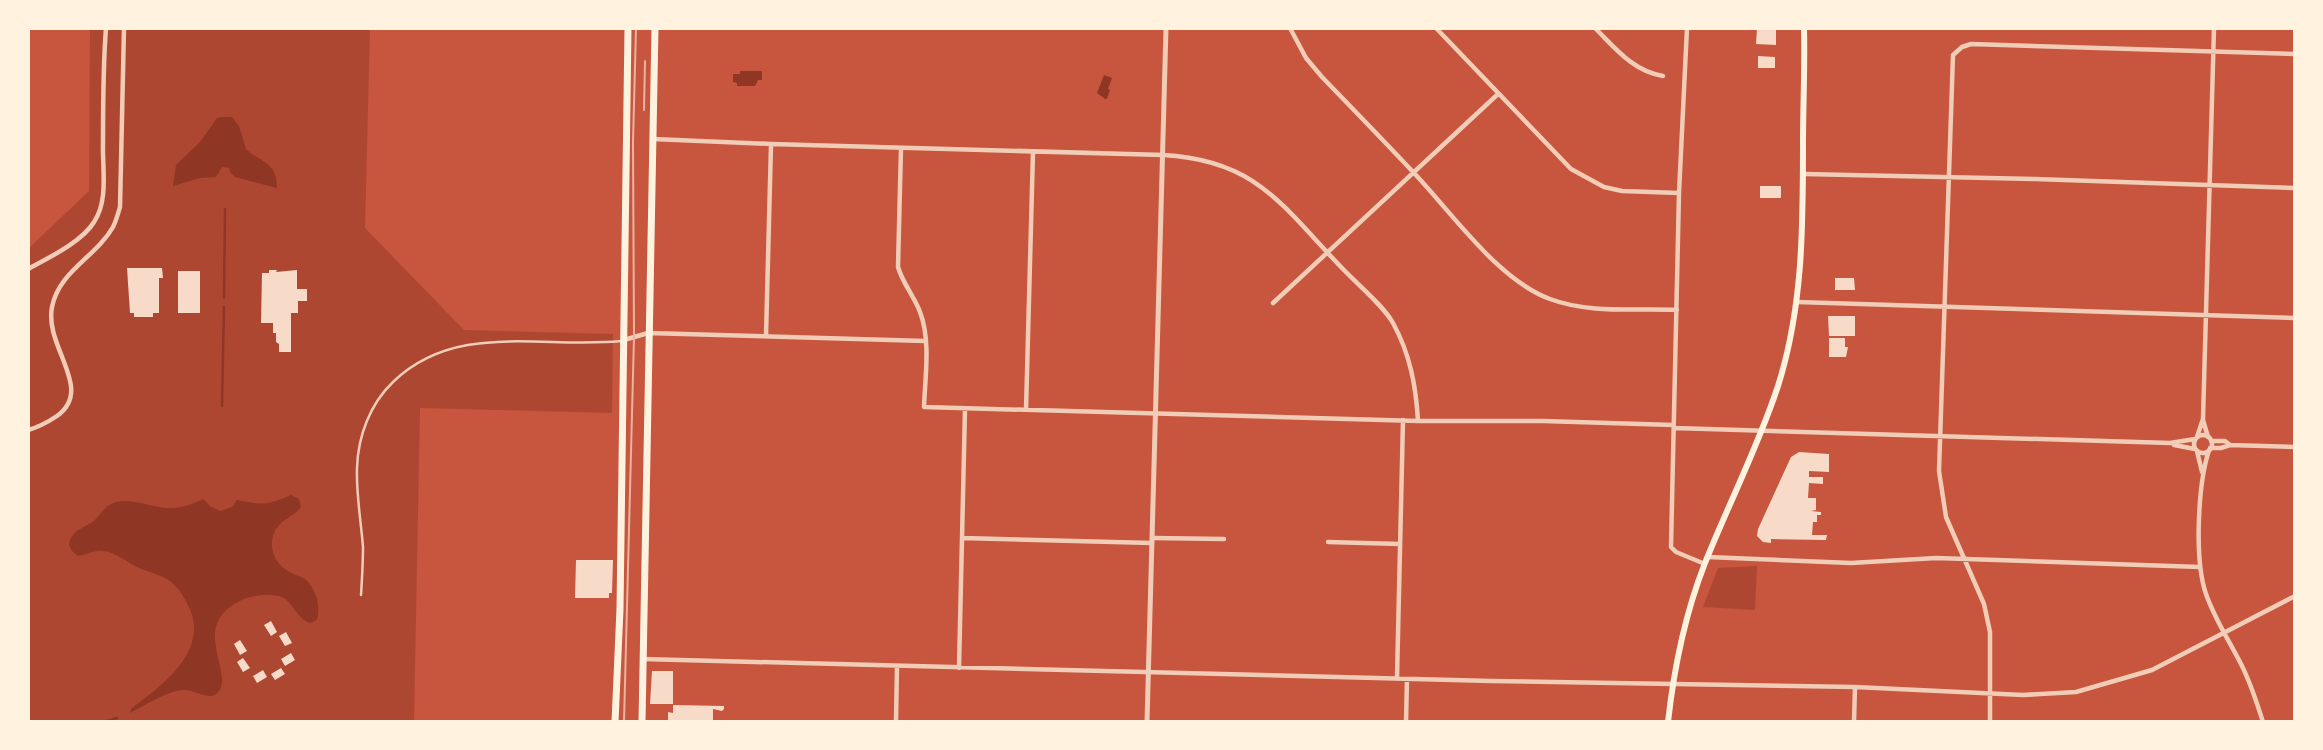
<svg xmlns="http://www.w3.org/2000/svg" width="2323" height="750" font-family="'Varela Round',sans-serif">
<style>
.green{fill:#ae4732}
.water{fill:#8f3625}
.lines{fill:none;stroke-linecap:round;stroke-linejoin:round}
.stream{stroke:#8f3625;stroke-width:2.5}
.building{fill:#f7dbc8}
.service{stroke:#f1ccb7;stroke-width:2.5}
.minor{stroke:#f1ccb7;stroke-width:4.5}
.tertiary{stroke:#f1ccb7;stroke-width:5}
.secondary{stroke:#fff3e0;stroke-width:6}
.primary{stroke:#fff3e0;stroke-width:7}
.tram{stroke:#e9b49f;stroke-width:2}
</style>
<rect width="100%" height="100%" fill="#c8553d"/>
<path class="green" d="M90,28h280l-5,200 99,102 149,4 -1,79 -192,-5 -6,314h-386v-473l61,-58z
M1757,566l-2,44 -52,-3 15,-39z"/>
<path class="water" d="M740,71h22v9h-4l-3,6h-18v-3l-4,-1v-8h7z
M1104,75l8,3 -4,11 2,1 -3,9h-2l-8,-6z
M221,117h11l7,9 7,23c15,14 31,12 31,39l-42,-11 -5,-5 -1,-4 -7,-1 -6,10 -16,1 -27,8 3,-21 24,-23 17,-24z
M291,495l8,4 2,8c-7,10 -18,11 -25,22 -8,13 -4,31 9,40 6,5 13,6 20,10 11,9 16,27 12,41l-7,3c-15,-5 -17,-24 -32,-27 -14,-3 -30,0 -42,7 -44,25 -3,69 -17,88 -8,12 -25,-2 -35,-1 -18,1 -38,15 -54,23l1,-4c32,-24 80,-59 57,-104 -12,-24 -20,-27 -44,-35 -15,-5 -28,-20 -45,-19 -7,0 -13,4 -21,5l-6,-5 -3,-6c2,-14 12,-16 22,-22 8,-5 12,-15 20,-19 15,-8 40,3 55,4 13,1 25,-3 37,-9l7,7 10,5 12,-4 5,-7c26,5 28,6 54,-5z"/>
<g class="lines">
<path class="stream" d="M224,298l1,-89
M222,406l2,-99
M103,722l14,-4"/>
</g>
<path class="building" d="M1757,28h19v17l-20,-1z
M1758,56l17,1v11h-17z
M1760,186h21v12h-21z
M127,268h35l1,10h-4v35h-6v4h-19v-4h-4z
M269,270h8l-1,2 21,-2v19h10v12h-9v12h-7v39h-12v-8l-3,-2v-9h-3v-10h-12l1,-50h7z
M178,271h22v42h-22z
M1835,278h19l1,12h-20z
M1828,316h27v20h-26z
M1829,338h16v9h3l-2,10h-17z
M1799,452l30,2v18l-20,-1v6h14v7l-14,-1 -1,15h8v12l-5,1 10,1v3h-4v7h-4l-1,13h15l-1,5 -55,-1v4l-8,-1 -6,-6 1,-7 33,-72z
M576,560h37l-1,33h-3v5h-34z
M271,621l6,11 -6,4 -7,-11z
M286,632l6,11 -7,3 -6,-10z
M240,640l7,11 -7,4 -6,-11z
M291,653l4,7 -10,6 -4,-7z
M243,658l7,10 -7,4 -6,-10z
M281,668l4,6 -10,6 -4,-6z
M263,670l4,7 -10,6 -4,-7z
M652,671h21v33h-23z
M673,705l51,1v3l-2,2 -9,-2v12l-45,-1v-8l5,1z"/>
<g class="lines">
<path class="service" d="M361,595c1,-16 2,-32 2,-48 -2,-26 -7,-53 -6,-79 1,-32 13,-64 36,-86 63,-61 149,-33 228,-41"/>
<path class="minor" d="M1290,28l16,30 16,19c31,32 62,64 92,96 38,40 84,107 136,126 40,15 86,9 127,11
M1436,28l135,141 33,18 18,4 57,2
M1595,28c21,21 38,43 68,48
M1687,28l-8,165 -8,354 5,5 29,12
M653,139l118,5 392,11c94,5 119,51 179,113 15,16 41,37 51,55 17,31 23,63 25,98
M901,148l-3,119c5,17 16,29 22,45 11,28 5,66 4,95l494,14h125l131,4
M1804,174l231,5 260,9
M28,269c20,-11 54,-27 66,-47 15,-22 8,-55 9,-80 0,-38 0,-76 3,-114
M1797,302l498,16
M1273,303l225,-209
M766,336l5,-191
M624,340l24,-7 277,8
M1026,410l7,-258
M2203,420l5,17
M1674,428l496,15 25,-4
M28,430c11,-3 20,-8 29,-14 38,-27 -13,-69 -5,-109 7,-36 44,-50 61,-80 3,-6 5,-13 7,-20l4,-179
M2194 444a9 9 0 1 1 18 0a9 9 0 1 1-18 0Z
M2197,437l6,-18 11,-391
M2211,441h14l5,4
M2174,445l21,4
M2210,448h11l9,-3 65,2
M2209,450c-11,34 -15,109 -3,144 9,26 24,48 36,72 9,18 15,37 21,56
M2197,451l5,21
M962,538l190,5
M1152,538l72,1
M1328,542l72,2
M1708,557l143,6 85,-5 264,9
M642,659l849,22 364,6 168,8 53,-3 76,-22 143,-74
M959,668l6,-259
M1397,678l6,-258
M896,722l1,-56
M1406,722l1,-43
M1854,722l1,-35
M1990,722v-90l-6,-28 -38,-87 -7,-46 14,-416 9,-8 9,-3 324,10"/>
<path class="tertiary" d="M1147,722l19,-694"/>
<path class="secondary" d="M1668,722c6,-54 17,-108 37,-159 24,-60 53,-116 73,-177 25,-79 25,-159 25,-241 0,-39 2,-78 1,-117"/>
<path class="primary" d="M615,722l5,-113 8,-581
M642,722l13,-694"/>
<path class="tram" d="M644,110l1,-49
M624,722l10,-385 -1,-195 3,-114"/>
</g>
<rect width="2323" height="750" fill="none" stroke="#fff3e0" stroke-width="60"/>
</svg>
